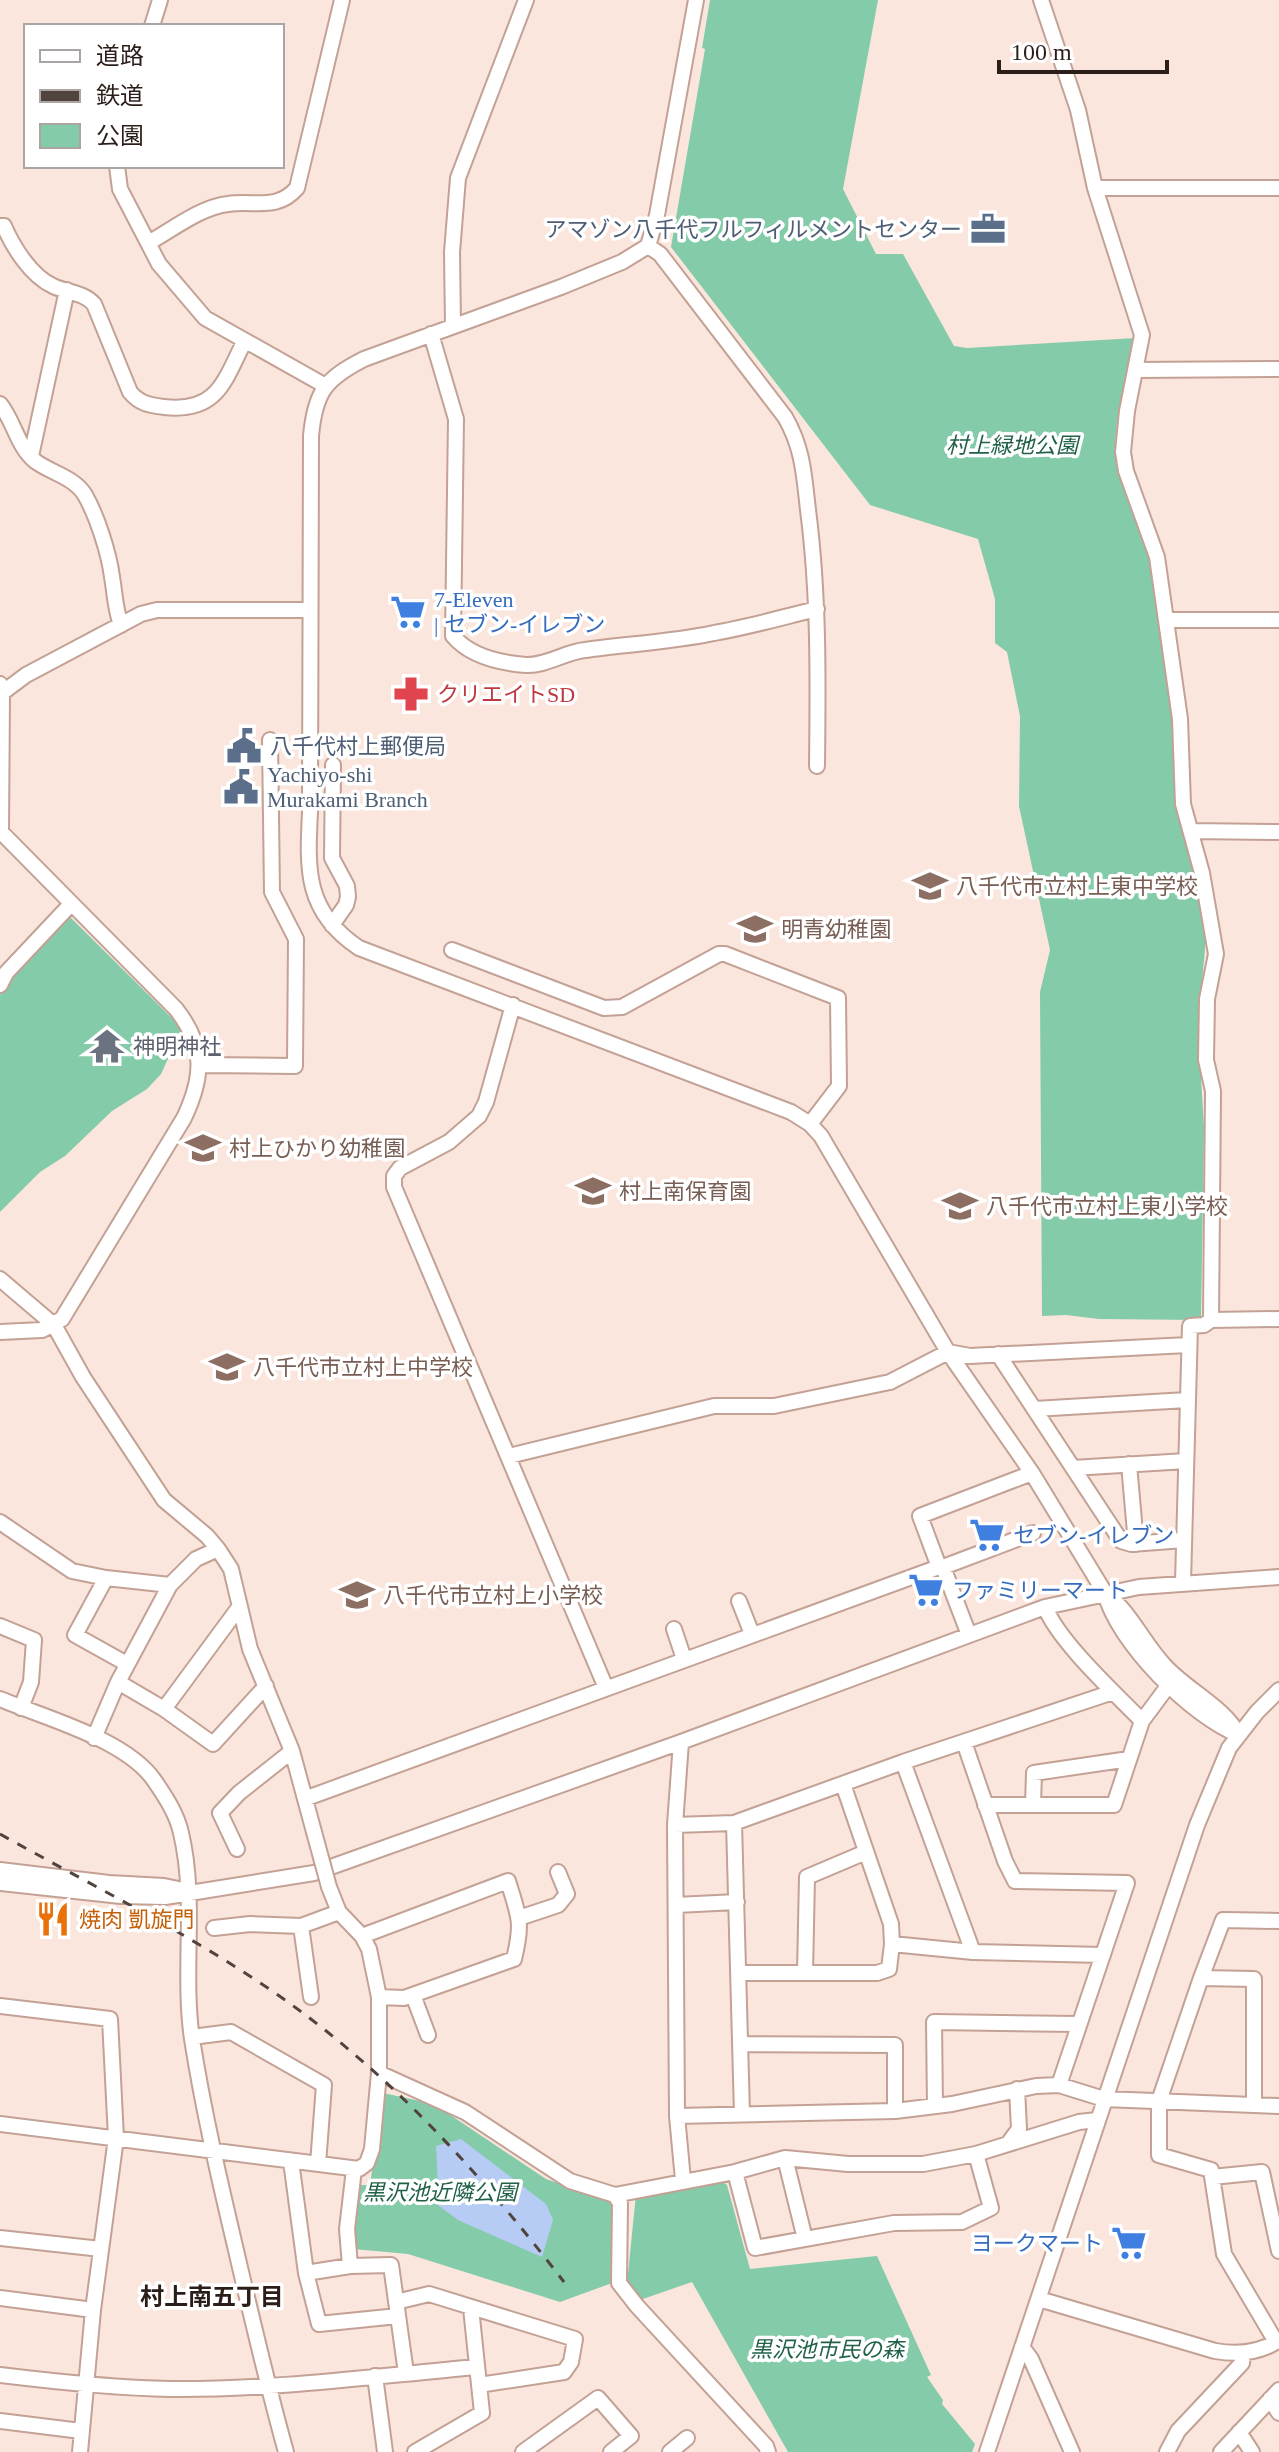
<svg xmlns="http://www.w3.org/2000/svg" width="1279" height="2452" font-family="'Times New Roman','Noto Sans JP',serif">
<style>
.green{fill:#83cba9}
.water{fill:#b7ccf4}
.lines{fill:none;stroke-linecap:round;stroke-linejoin:round}
.minor-casing{stroke:#c3a194;stroke-width:18}
.minor{stroke:#fff;stroke-width:14}
.rail{stroke:#51433d;stroke-width:3;stroke-dasharray:10 10;stroke-linecap:butt}
.minor-bridge-casing{stroke:#c3a194;stroke-width:18;stroke-linecap:butt}
.minor-bridge{stroke:#fff;stroke-width:14}
.labels{text-anchor:middle;dominant-baseline:central;stroke-width:7;stroke-linejoin:round;paint-order:stroke}
.service-label{font-size:22px;fill:#4e5e75;stroke:#fff;text-anchor:start}
.park-label{font-size:22px;font-style:italic;fill:#206147;stroke:#fff}
.shop-label{font-size:22px;fill:#366cbe;stroke:#fff;text-anchor:start}
.health-label{font-size:22px;fill:#be3a42;stroke:#fff;text-anchor:start}
.education-label{font-size:22px;fill:#785e54;stroke:#fff;text-anchor:start}
.worship-label{font-size:22px;fill:#5b616d;stroke:#fff;text-anchor:start}
.food-label{font-size:22px;fill:#c56008;stroke:#fff;text-anchor:start}
.neighbourhood-label{font-size:24px;font-weight:bold;fill:#2b1e19;stroke:#fff}
</style>
<rect width="100%" height="100%" fill="#fbe6dd"/>
<path class="green" d="M710,0h168l-35,189 33,65h27l51,92 13,2 169,-10c-9,42 -26,87 -19,131l31,84 24,134 3,103 25,107 6,41 -8,88 6,102 -3,192 -102,-1 -33,-4 -24,1 -2,-324 10,-42 -31,-144 1,-90 -13,-64 -12,-9v-44l-17,-60 -108,-34 -199,-258 34,-198 -3,-1z
M67,917h3l112,111 -21,46 -14,15 -35,22 -47,45 -25,16 -40,40v-217l14,-20z
M383,2093l51,11 112,75 67,23 -1,81 -52,19 -152,-48 -55,-5 4,-64h13z
M719,2179l8,6 23,84 127,-13 54,119 -4,2 16,23 -1,4 33,40 -3,8h-184l-96,-170 -55,19 -10,-17 9,-90z"/>
<path class="water" d="M461,2139l85,65 7,16 -11,37 -84,-37 -19,-14 -3,-60z"/>
<g class="lines">
<g class="minor-casing">
<path id="minor" d="M696,0l-39,215 -9,31 -26,16 -61,25 -197,72c-39,20 -49,33 -53,77l-1,376c-3,58 -5,100 49,136l432,164 19,12 11,12 127,216 84,121 73,120c13,50 86,123 134,142
M1041,0l37,110 17,78 47,147 -15,76 -4,41 3,19 31,86 23,162 3,85 19,69 14,81 -9,45 -1,61 7,31 -2,229
M152,26l8,-26
M117,166l3,23 39,75 46,54 119,67
M1095,188h184
M0,226h4c9,21 27,50 49,60 15,7 30,6 41,18l36,88c10,12 19,13 34,15 53,6 60,-25 80,-65
M150,242c23,-13 51,-35 78,-38 27,-4 49,7 69,-16l45,-188
M648,246l12,8 125,163c18,31 19,58 23,93 11,85 10,171 9,256
M453,325l-1,-73 6,-74 68,-178
M431,334l25,85 -3,217c17,20 47,27 73,29 20,1 39,-13 59,-15 43,-6 87,-8 129,-17 35,-6 69,-16 103,-24
M1135,370l144,-1
M0,404c14,17 17,42 35,57 16,12 39,16 50,34 12,21 24,58 27,82 3,17 3,32 9,48
M31,456l36,-166
M1166,620h113
M0,684l2,9 -1,139 175,177c29,37 28,67 8,109l-122,201 -20,11 -42,2
M2,693l24,-18 115,-61 16,-4h151
M1191,831l88,1
M332,925l14,-20 2,-8 -1,-11 -15,-28 1,-93
M452,950l152,58 18,-1 97,-53h6l113,44 1,88 -29,38
M0,985l6,-12 65,-69
M513,1005l-27,97 -7,14 -30,26 -49,26 -6,8v11l212,501
M199,1065l96,1 1,-127 -24,-47 -2,-152
M0,1279l54,46 29,52 81,123 43,36 11,13 13,20 19,80 42,102 22,81
M998,1354l123,187 10,3 53,-4
M1034,1409l153,-9
M509,1456l205,-50h60l116,-24 58,-30 22,4 218,-11
M1129,1464l7,80
M1073,1468l113,-7
M0,1522l72,49 34,7 64,7
M106,1578l-31,57 52,29
M1183,1583l7,-257 14,-1 7,-5 68,-1
M1105,1593c26,19 38,50 60,73 23,25 58,40 74,69
M739,1601l13,33
M1045,1607c14,35 70,86 97,114
M0,1626l34,14 -3,42 -10,26
M674,1629l10,30
M969,1635l-26,-68 90,-34
M118,1682l46,27 49,35 53,-58
M0,1699c45,19 125,40 154,81 11,16 23,34 27,53 16,67 1,138 11,206 11,70 27,139 43,207 16,69 32,138 51,206
M164,1709l76,-103
M94,1738l24,-56 52,-97 26,-26 22,-10
M681,1742l-6,83 2,291 6,64
M964,1742l41,119 10,20 112,2 -68,202
M903,1762l70,190
M307,1798l632,-231 -19,-51 112,-43
M985,1805h129l28,-84 26,-35
M1033,1805l1,-32 95,-14
M734,1823l8,291
M675,1825l59,-2 169,-61 210,-70
M237,1849l-17,-36 19,-20 53,-42
M0,1870l109,13 55,3 19,4
M0,1883l121,13 44,1 149,-24 367,-131 364,-135 94,-20 140,-10
M676,1905l61,-3
M519,1918l39,-13 9,-11 -9,-22
M301,1926l10,71
M214,1928l36,-4 51,2 38,-14
M362,1936l146,-55c11,36 15,41 6,78l-110,39 -25,-1
M892,1944l81,8 130,3
M740,1973h137l12,-4 3,-25 -1,-20 -48,-140
M805,1973l2,-96 59,-25
M1201,1978l53,1v126
M413,1995l15,40
M0,2006l110,13 6,119 -23,172 -13,142
M192,2037l39,-5 93,53 -6,79
M741,2044l154,1v66
M379,2073l86,39 105,69 45,14 120,-23 50,-14 63,6h75l53,-10 103,-32 18,-2
M935,2106l-1,-84 145,2
M677,2116l218,-5 57,-7 84,-18 23,-1 45,14 175,7
M0,2124l359,45 8,-6 5,-14 7,-76v-76l-10,-48 -7,-13 -23,-24 -10,-25
M1010,2141l9,-12 -2,-40
M785,2158l20,81
M291,2161l15,112 13,51 79,-8
M735,2172l20,76 139,-25 68,-1 29,-14 -15,-54
M1212,2177l50,-5 17,79
M615,2195l5,8 -1,80 18,23 129,140 2,6
M0,2238l101,11
M350,2266l-3,-37 7,-60
M306,2273l44,-7 41,-1 15,108
M0,2298l93,12
M1039,2299l176,52c23,4 45,2 64,-11
M396,2302l33,-8 146,45 -4,23 -7,10 -85,13
M1276,2342l-52,-88 -13,-84 -52,-15v-54l42,-123 22,-58 56,1
M1022,2347l9,12 41,93
M0,2375c57,7 114,13 171,14 102,1 204,-13 306,-22
M375,2376l10,76
M1270,2399l9,14
M0,2421l81,10
M1239,2432l13,20
M415,2452l67,-39 -11,-105
M523,2452l75,-54 33,38 -20,16
M670,2452l17,-14
M987,2452l210,-627 32,-77 28,-36 22,-22
M1167,2452l11,-21 64,-68 1,-9
M1221,2452l58,-62"/>
</g>
<use href="#minor" class="minor"/>
<path class="rail" d="M0,1834c93,52 190,100 278,161 113,79 203,179 286,287"/>
<g class="minor-bridge-casing">
<path id="minor-bridge" d="M314,1832l15,55"/>
</g>
<use href="#minor-bridge" class="minor-bridge"/>
</g>
<defs>
<g id="office-bare" transform="scale(2.76)"><path d="M-6-3h4V-5.5h4V-3h4V5H-6ZM-1-4.5V-3h2v-1.5ZM-6 0V1H6V0Z" fill="#5c6f8a" stroke="#fff" stroke-width="2.5" paint-order="stroke"/></g>
<g id="supermarket-bare" transform="scale(2.76)"><path d="M-6-5.5h2.5l.6 2H6L4.5 2H-2.5L-4.4-4H-6ZM-1.5 3.2a1.3 1.3 0 1 0 .1 0ZM3 3.2a1.3 1.3 0 1 0 .1 0Z" fill="#3f7fe0" stroke="#fff" stroke-width="2.5" paint-order="stroke"/></g>
<g id="pharmacy-bare" transform="scale(2.76)"><path d="M-2-6h4v4h4v4h-4v4h-4v-4h-4v-4h4Z" fill="#e0444e" stroke="#fff" stroke-width="2.5" paint-order="stroke"/></g>
<g id="civic-bare" transform="scale(2.76)"><path d="M-.6-6.5H3V-4.5H.6V-3L4-1V1h2V6H-6V1h2V-1L-.6-3ZM-1.2 2.5V6h2.4V2.5Z" fill="#5c6f8a" stroke="#fff" stroke-width="2.5" paint-order="stroke"/></g>
<g id="school-bare" transform="scale(2.76)"><path d="M0-5L7-2L0 1L-7-2ZM-4 1L0 2.5L4 1V4Q0 6-4 4Z" fill="#8d6e63" stroke="#fff" stroke-width="2.5" paint-order="stroke"/></g>
<g id="temple-bare" transform="scale(2.76)"><path d="M0-6L5-2H3V0L6.5 2.5H4V6H1.5V3h-3V6H-4V2.5H-6.5L-3 0V-2H-5Z" fill="#6b7280" stroke="#fff" stroke-width="2.5" paint-order="stroke"/></g>
<g id="restaurant-bare" transform="scale(2.76)"><path d="M-5-6h1v4h1v-4h1v4h1v-4h1v5L-1.5 .5V6h-2V.5L-5-1ZM5-6V6H3V1.5H1.5Q1.5-4 5-6Z" fill="#e8710a" stroke="#fff" stroke-width="2.5" paint-order="stroke"/></g>
</defs>
<g fill-rule="evenodd">
<use href="#office-bare" x="988" y="229"/>
<use href="#supermarket-bare" x="408" y="612"/>
<use href="#pharmacy-bare" x="411" y="694"/>
<use href="#civic-bare" x="244" y="746"/>
<use href="#civic-bare" x="241" y="787"/>
<use href="#school-bare" x="930" y="886"/>
<use href="#school-bare" x="755" y="929"/>
<use href="#temple-bare" x="107" y="1046"/>
<use href="#school-bare" x="203" y="1148"/>
<use href="#school-bare" x="593" y="1191"/>
<use href="#school-bare" x="960" y="1206"/>
<use href="#school-bare" x="227" y="1367"/>
<use href="#supermarket-bare" x="987" y="1535"/>
<use href="#supermarket-bare" x="926" y="1590"/>
<use href="#school-bare" x="357" y="1595"/>
<use href="#restaurant-bare" x="53" y="1919"/>
<use href="#supermarket-bare" x="1129" y="2243"/>
</g>
<g class="labels">
<g class="service-label">
<text x="962" y="229" text-anchor="end">アマゾン八千代フルフィルメントセンター</text>
<text x="270" y="746">八千代村上郵便局</text>
<text x="267" y="774">Yachiyo-shi<tspan x="267" dy="25">Murakami Branch</tspan></text>
</g>
<g class="park-label">
<text x="1012" y="445">村上緑地公園</text>
<text x="440" y="2192">黒沢池近隣公園</text>
<text x="827" y="2349">黒沢池市民の森</text>
</g>
<g class="shop-label">
<text x="434" y="599">7-Eleven<tspan x="434" dy="25">| セブン-イレブン</tspan></text>
<text x="1013" y="1535">セブン-イレブン</text>
<text x="952" y="1590">ファミリーマート</text>
<text x="1103" y="2243" text-anchor="end">ヨークマート</text>
</g>
<g class="health-label">
<text x="437" y="694">クリエイトSD</text>
</g>
<g class="education-label">
<text x="956" y="886">八千代市立村上東中学校</text>
<text x="781" y="929">明青幼稚園</text>
<text x="229" y="1148">村上ひかり幼稚園</text>
<text x="619" y="1191">村上南保育園</text>
<text x="986" y="1206">八千代市立村上東小学校</text>
<text x="253" y="1367">八千代市立村上中学校</text>
<text x="383" y="1595">八千代市立村上小学校</text>
</g>
<g class="worship-label">
<text x="133" y="1046">神明神社</text>
</g>
<g class="food-label">
<text x="79" y="1919">焼肉 凱旋門</text>
</g>
<g class="neighbourhood-label">
<text x="212" y="2297">村上南五丁目</text>
</g>
</g>
<rect x="24" y="24" width="260" height="144" fill="#ffffff" stroke="#aaa5a3" stroke-width="2"/>
<rect x="40" y="50" width="40" height="12" fill="#ffffff" stroke="#aaa5a3" stroke-width="2"/>
<text x="96" y="64" font-size="24" fill="#2b1e19">道路</text>
<rect x="40" y="90" width="40" height="12" fill="#51433d" stroke="#aaa5a3" stroke-width="2"/>
<text x="96" y="104" font-size="24" fill="#2b1e19">鉄道</text>
<rect x="40" y="124" width="40" height="24" fill="#83cba9" stroke="#aaa5a3" stroke-width="2"/>
<text x="96" y="144" font-size="24" fill="#2b1e19">公園</text>
<path d="M999 60v12h168v-12" fill="none" stroke="#2b1e19" stroke-width="4"/>
<text x="1011" y="60" font-size="24" fill="#2b1e19" stroke="#ffffff" stroke-width="6" paint-order="stroke">100 m</text>
</svg>
